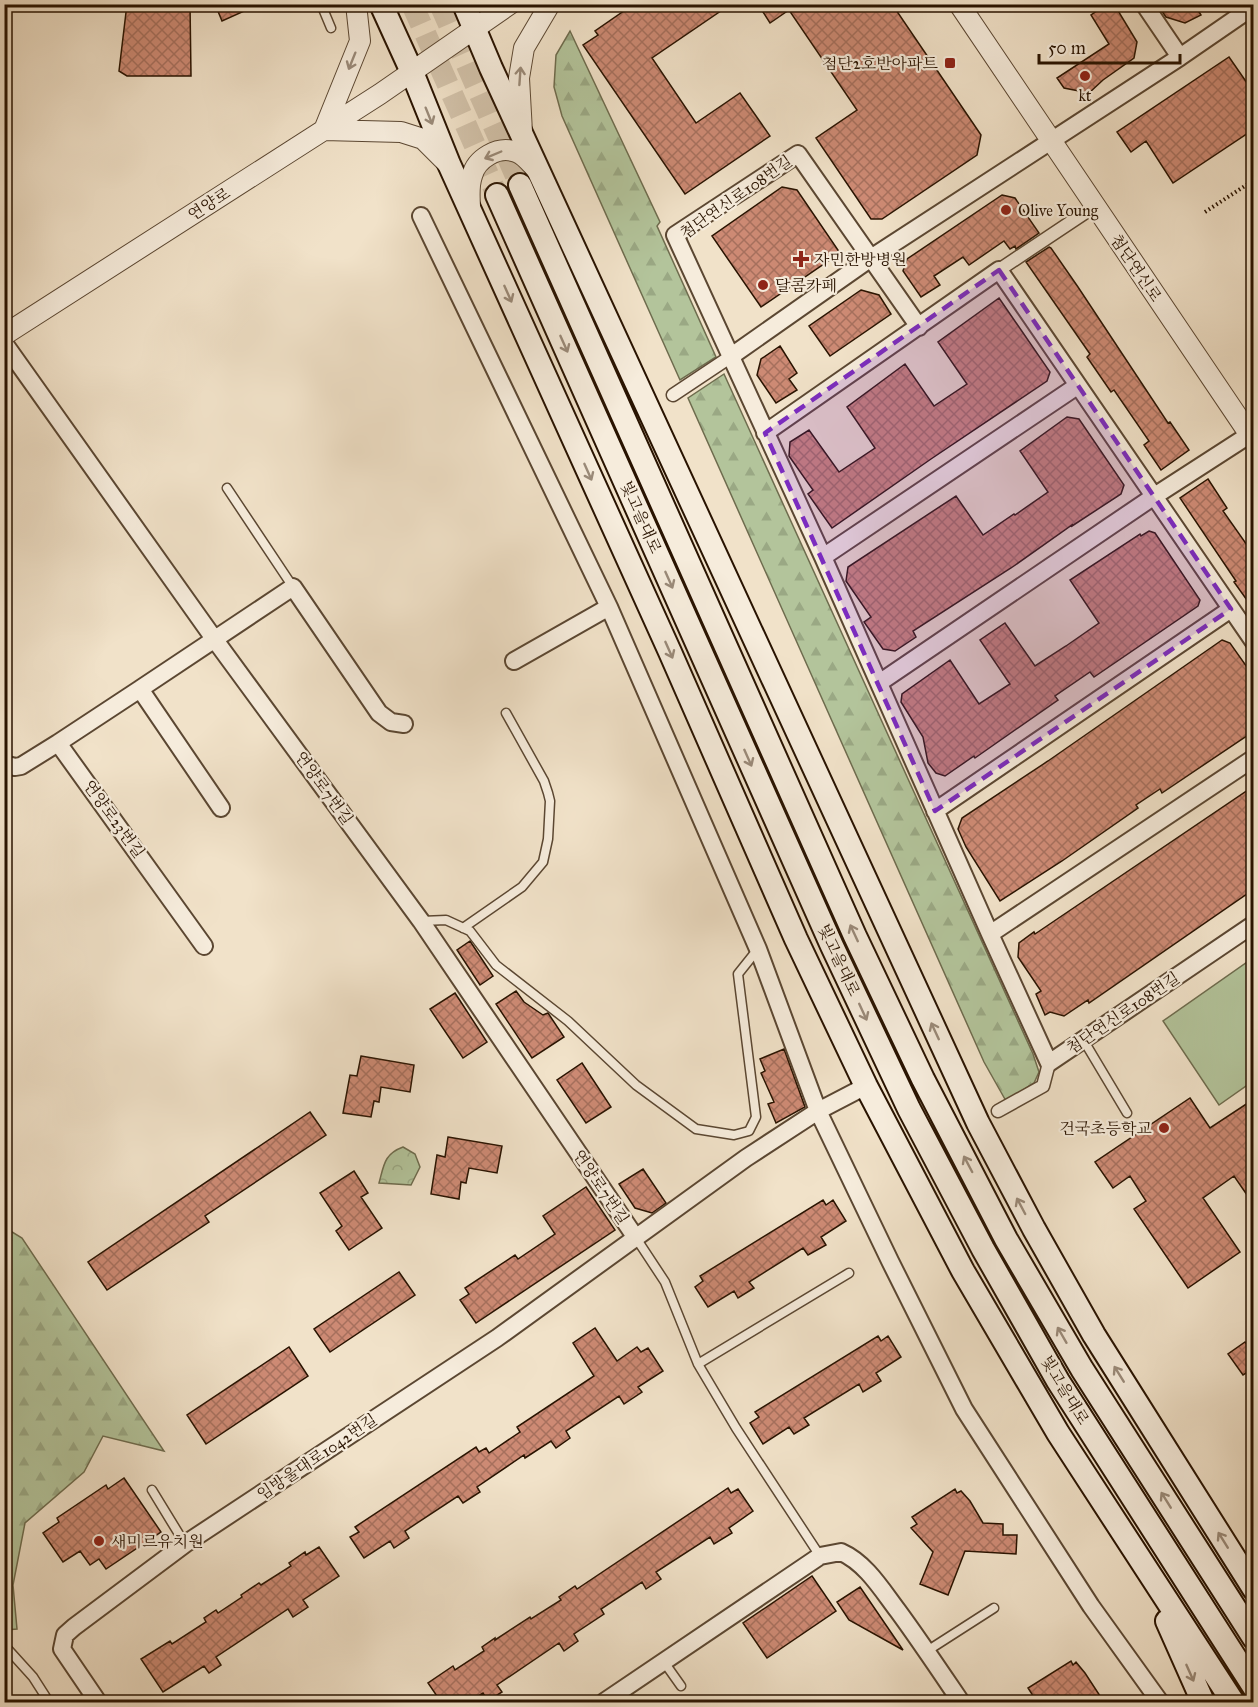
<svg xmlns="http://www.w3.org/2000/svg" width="1258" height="1707" font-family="'IM FELL Great Primer','Noto Serif KR',serif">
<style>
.forest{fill:url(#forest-firs);stroke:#6e6c4e;stroke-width:1.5}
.park{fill:url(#park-crowns);stroke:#6e6c4e;stroke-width:1.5}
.garden{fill:#b3c49b;stroke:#6e6c4e;stroke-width:1.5}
.building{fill:url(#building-cross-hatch);stroke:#291300;stroke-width:1.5}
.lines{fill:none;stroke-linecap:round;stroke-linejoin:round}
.secondary-tunnel{stroke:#d3c3ab;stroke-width:22;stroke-dasharray:22 11;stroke-linecap:butt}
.service-casing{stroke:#5b4732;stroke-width:11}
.pedestrian-casing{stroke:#5b4732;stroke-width:15}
.minor-casing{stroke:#5b4732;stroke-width:20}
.tertiary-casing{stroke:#5b4732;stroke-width:22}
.secondary-casing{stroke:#291300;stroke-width:26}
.path{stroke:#291300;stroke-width:4;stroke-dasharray:1.5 3;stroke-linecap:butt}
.service{stroke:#f6ecdc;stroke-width:8}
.pedestrian{stroke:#f6ecdc;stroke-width:12}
.minor{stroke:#f6ecdc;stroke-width:16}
.tertiary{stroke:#f6ecdc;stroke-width:20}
.secondary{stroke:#f6ecdc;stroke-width:22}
.oneway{stroke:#9a8a79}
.marked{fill:#7b2cbf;fill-opacity:0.2;stroke:#7b2cbf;stroke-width:4.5;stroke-dasharray:12 8;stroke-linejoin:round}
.poi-dot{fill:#8f2418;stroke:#f6ecdc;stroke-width:2}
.labels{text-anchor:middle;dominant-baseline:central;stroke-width:4.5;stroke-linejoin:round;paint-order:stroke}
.poi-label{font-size:16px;fill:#291300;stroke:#f6ecdc;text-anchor:start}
.street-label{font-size:16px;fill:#291300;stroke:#f6ecdc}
</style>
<defs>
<pattern id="forest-firs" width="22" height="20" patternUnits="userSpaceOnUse" patternTransform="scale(1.5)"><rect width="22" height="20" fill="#b3c49b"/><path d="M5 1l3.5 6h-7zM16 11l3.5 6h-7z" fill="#9aa884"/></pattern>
<pattern id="park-crowns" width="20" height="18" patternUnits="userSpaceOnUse" patternTransform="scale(1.5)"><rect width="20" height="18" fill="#b3c49b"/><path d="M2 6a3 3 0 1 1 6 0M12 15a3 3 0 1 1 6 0" fill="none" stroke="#9aa884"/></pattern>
<pattern id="building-cross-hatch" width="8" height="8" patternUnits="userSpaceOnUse" patternTransform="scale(1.5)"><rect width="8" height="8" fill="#cd8a74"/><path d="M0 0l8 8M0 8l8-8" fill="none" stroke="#a6705d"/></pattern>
</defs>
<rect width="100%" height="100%" fill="#f1e2c9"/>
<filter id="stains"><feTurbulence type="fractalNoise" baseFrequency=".00333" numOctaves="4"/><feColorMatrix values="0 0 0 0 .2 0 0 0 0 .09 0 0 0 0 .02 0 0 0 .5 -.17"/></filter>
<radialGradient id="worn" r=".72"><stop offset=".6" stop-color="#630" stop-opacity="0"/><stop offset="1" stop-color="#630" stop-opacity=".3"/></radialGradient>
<path class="forest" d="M570,31l90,191 -3,4 59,131 -36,23 -118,-264 -8,-29 2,-32z
M724,374l309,680 6,18 -5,11 -28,18 -22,-39 -296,-664z
M4,1227l18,11 142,213 -61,-15 -19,36 -59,51 -12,62 4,44 -12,1z"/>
<path class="park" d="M403,1147l12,7 5,13 -9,18 -32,-2c5,-18 5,-29 24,-36z"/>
<path class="garden" d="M1253,958v123l-34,24 -56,-84z"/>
<path class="building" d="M127,4h63l1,72h-64l-8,-5z
M215,4h45l-38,17z
M634,4h97l-79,54 44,65 44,-30 30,43 -85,58 -102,-149 15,-10 -3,-4z
M758,4h134l89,131 -4,20 -95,64h-11l-55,-81 41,-28 -68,-100 -19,13z
M1107,4h7l23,38 -3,16 -31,22 -14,13 -25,-5 -7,-10 52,-34 -18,-29z
M1157,4h37l7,11 -16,8 -19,-6z
M1229,57l25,36v36l-81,54 -27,-42 -15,11 -14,-20z
M782,187l15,3 43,63 -79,54 -49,-71z
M1002,195l13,3 24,35 -23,16 -1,-3 -5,3 -6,-8 -35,24 -6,-8 -29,19 6,9 -19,12 -18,-26 4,-12z
M1049,247l2,1 27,39 90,136 2,-1 19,28 -28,20 -17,-25 5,-4 -35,-51 -3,2 -24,-35 3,-3 -64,-92z
M861,290l18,5 12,19 -61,42 -21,-30z
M999,298l51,74 -3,9 -116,78 -99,69 -24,-34 5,-4 -24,-34 1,-14 19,-12 30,42 36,-24 -28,-41 58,-43 29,42 33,-22 -29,-42z
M780,346l17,27 -8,6 8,11 -21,13 -19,-28 4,-16z
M1067,417l12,2 45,66 -3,9 -49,32v-1l-61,43 -98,63 3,6 -21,14 -12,-2 -19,-27 7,-5 -25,-36 2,-14 108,-71 27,39 31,-21 1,1 33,-23 -28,-41z
M1208,479l19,29 -4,3 31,44v55l-20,-28 2,-1 -56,-83z
M1149,531l6,2 45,67 -2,6 -104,71 -4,-5 -35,24 3,4 -83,58 -1,-2 -29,20 -9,-3 -8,-10 -5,-26 -22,-35 1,-8 48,-34 29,44 31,-20 -30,-44 25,-17 30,43 31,-20 33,-23 -29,-43 70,-46 1,2z
M1222,640l8,3 24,34v54l-92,62 -2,-4 -24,16 2,3 -76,53 -62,40 -34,-54 -8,-18 4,-11 86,-57z
M1254,786v103l-165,114 -1,-3 -24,16 -14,-4 -5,3 -9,-21 5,-3 -23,-34 1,-14 15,-11 1,2z
M470,941l23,35 -13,9 -23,-35z
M516,991l8,11 19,13 5,-2 16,24 -32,21 -36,-54z
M455,993l32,49 -24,16 -33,-49z
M784,1049l21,58 -29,16 -8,-19 6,-2 -13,-29 4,-2 -5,-12z
M361,1056l53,9 -4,27 -29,-5 -2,15 -5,-1 -3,16 -28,-4 7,-38 7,1z
M582,1063l29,44 -25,16 -29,-43z
M1190,1098l20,30 44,-29v106l-20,-29 -31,22 37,54 -52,36 -54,-79 12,-8 -16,-25 -17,12 -18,-26z
M310,1112l16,23 -121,81 4,6 -102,68 -19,-28z
M448,1137l54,9 -5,27 -28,-5 -3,15 -5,-1 -2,17 -28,-5 6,-39 8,2z
M643,1169l23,34 -14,10 -17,-5 -16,-24z
M354,1171l14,22 -7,4 21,31 -33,22 -13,-19 6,-5 -22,-33z
M586,1187l29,43 -139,93 -16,-23 9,-6 -4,-6 50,-33 3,4 37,-25 -12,-18z
M823,1200l3,5 7,-5 13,21 -25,16 5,8 -18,10 -5,-7 -54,34 5,6 -16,10 -4,-7 -26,16 -13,-20 8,-6 -3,-5z
M399,1272l16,23 -85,57 -16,-23z
M595,1328l22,33 20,-14 4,5 7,-4 15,23 -25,16 4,5 -18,12 -5,-8 -53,35 4,7 -14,10 -5,-7 -26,17 -1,-3 -47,32 3,5 -17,11 -5,-7 -53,35 4,7 -15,10 -4,-7 -26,17 -14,-21 9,-5 -4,-5 121,-80 3,5 7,-4 3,5 31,-21 -3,-5 77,-51 -21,-33z
M878,1336l3,5 7,-5 13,21 -25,16 5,8 -18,11 -4,-8 -55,34 5,7 -15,9 -5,-7 -26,17 -13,-21 9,-6 -4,-5z
M1245,1342l3,4 6,-4v26l-11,7 -15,-21z
M289,1347l19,29 -102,68 -19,-29z
M124,1478l37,54 -55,37 -7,-10 -9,6 -10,-14 -17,11 -20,-29 16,-11 -2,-4 49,-33 2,4z
M728,1488l3,5 7,-4 15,22 -24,17 3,5 -18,11 -4,-7 -54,35 5,7 -15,10 -4,-7 -41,27 3,5 -30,20 4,7 -14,10 -5,-8 -62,42 5,7 -14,9 -5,-8 -14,9h-28l-13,-19 25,-17 2,4 29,-19 -2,-4 13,-9v2l35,-23 1,2 30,-19 -2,-3 16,-11 2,3z
M955,1489l2,4 4,-2 9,10 13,22 20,1v11h14l-1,19 -51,-3 -17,44 -28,-11 13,-32 -22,-24 6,-4 -5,-7z
M319,1547l20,29 -36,24 5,7 -15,10 -5,-8 -72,48 5,8 -12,8 -5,-7 -41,26 -22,-33 29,-18 2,3 34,-22 -2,-4 12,-8 2,3 24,-16 -1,-2 18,-12 2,2 30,-19 -2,-3 16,-11 1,3z
M812,1576l24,35 -69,47 -24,-35z
M860,1587l43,63 -54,-30 -12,-18z
M1071,1661l2,4 3,-3 9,11 19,29h-67l-9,-14z"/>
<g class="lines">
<path class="secondary-tunnel" d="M412,4l85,191
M440,4l80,181"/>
<g class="service-casing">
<path id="service" d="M321,4l10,24
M227,488l66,99
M422,921l24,-1 24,11 26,34 72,56 68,64 60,44 38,6 15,-4 7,-14 -18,-143 20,-25
M463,928l59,-41 21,-25 5,-23 2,-38 -2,-8 -4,-12 -38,-68
M1084,1041l43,72
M636,1238l29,44 33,82 38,64 84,128
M698,1364l151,-91
M152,1490l33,54
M4,1645l29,32 16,25
M927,1651l67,-43
M664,1662l17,24"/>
</g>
<g class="pedestrian-casing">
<path id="pedestrian" d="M999,270l96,-64
M673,395l57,-38
M998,1111l45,-25 6,-23"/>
</g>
<g class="minor-casing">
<path id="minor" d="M1144,4l36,53
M421,216l188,391 149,342 60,162 72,150 74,148 127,197 69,96
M919,327l-121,-173 -123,81 148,322 167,377 59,129 205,-139
M4,343l211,297 206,281 215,317
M730,357l141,-99 309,-201 74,-51
M765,433l234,-163 255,372
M823,557l254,-171
M514,661l95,-54
M879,683l274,-186 96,-62
M58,743l82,-54
M4,764l11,3 6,-1 37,-23 146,203
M221,808l-81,-119 153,-102 86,126 12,9 13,2
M935,811l296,-202
M990,934l264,-176
M98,1702l-36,-53 3,-14 9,-8 111,-83 312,-206 249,-180 72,-47 48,-25
M604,1702l216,-146 21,-4c25,11 41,38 57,59 22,30 42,60 63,91"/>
</g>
<g class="tertiary-casing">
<path id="tertiary" d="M356,4l4,37 -36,89 77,2 22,7 24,24
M959,4l295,437
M522,132l-3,-54 5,-30 26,-44
M470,209c0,-11 -2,-22 2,-33 4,-17 26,-31 44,-24 8,2 15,12 21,18
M4,335l376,-241 130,-90"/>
</g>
<g class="secondary-casing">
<path id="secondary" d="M381,4l31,68 37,92 221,488 126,287 70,147 97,185 95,162 175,269
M464,4l27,64 487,1055 56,106 60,106 160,254
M520,185l335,751 68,143 83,160 76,130 172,269
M497,195l335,751 77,163 74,140 75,132 196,306
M1167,1621l36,81"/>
</g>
<path class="path" d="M1205,212l49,-32"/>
<use href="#service" class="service"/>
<use href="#pedestrian" class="pedestrian"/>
<use href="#minor" class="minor"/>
<use href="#tertiary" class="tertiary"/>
<use href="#secondary" class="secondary"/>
</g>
<defs><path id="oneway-shaft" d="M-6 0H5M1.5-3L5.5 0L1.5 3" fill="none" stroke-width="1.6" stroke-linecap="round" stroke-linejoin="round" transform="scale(1.5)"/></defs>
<g class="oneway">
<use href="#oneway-shaft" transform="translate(352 61) rotate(112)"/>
<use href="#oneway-shaft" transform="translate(520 76) rotate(-86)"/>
<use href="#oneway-shaft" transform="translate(429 116) rotate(68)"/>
<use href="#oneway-shaft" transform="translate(493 155) rotate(157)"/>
<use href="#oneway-shaft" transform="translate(508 294) rotate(66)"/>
<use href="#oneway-shaft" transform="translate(564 344) rotate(66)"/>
<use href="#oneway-shaft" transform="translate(588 472) rotate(66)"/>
<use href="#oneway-shaft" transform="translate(669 580) rotate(66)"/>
<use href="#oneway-shaft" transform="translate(669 650) rotate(66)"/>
<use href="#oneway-shaft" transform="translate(748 758) rotate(66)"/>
<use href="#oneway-shaft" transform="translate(854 933) rotate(-115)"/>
<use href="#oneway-shaft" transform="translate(863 1012) rotate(65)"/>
<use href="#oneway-shaft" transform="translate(935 1031) rotate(-115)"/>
<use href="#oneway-shaft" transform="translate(968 1164) rotate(-118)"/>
<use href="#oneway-shaft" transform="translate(1021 1206) rotate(-118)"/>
<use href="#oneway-shaft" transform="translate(1062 1335) rotate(-120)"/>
<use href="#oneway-shaft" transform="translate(1119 1374) rotate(-122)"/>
<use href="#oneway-shaft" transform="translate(1166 1500) rotate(-122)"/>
<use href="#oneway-shaft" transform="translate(1223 1540) rotate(-122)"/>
<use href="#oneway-shaft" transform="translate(1190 1673) rotate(66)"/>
</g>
<path class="marked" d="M999,270l232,339 -296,202 -170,-378z"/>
<g class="poi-dot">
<rect x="944" y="57" width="12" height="12" rx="3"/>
<circle cx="1085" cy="76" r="6"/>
<circle cx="1006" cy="210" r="6"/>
<path d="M798 250h6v6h6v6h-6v6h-6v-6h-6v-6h6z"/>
<circle cx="763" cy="285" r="6"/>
<circle cx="1164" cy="1128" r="6"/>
<circle cx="99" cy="1541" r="6"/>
</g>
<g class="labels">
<g class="poi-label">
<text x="938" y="63" text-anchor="end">첨단2호반아파트</text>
<text x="1085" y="95" text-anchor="middle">kt</text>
<text x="1018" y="210">Olive Young</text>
<text x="814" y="259">자민한방병원</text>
<text x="775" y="285">달콤카페</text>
<text x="1152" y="1128" text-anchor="end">건국초등학교</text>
<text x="111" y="1541">새미르유치원</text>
</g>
<g class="street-label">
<text transform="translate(736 197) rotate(-35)">첨단연신로108번길</text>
<text transform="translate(209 204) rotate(-33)">연양로</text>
<text transform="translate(1136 268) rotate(56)">첨단연신로</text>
<text transform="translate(641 517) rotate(66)">빛고을대로</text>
<text transform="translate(324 788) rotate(54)">연양로7번길</text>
<text transform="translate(114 819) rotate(54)">연양로23번길</text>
<text transform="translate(839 960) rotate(65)">빛고을대로</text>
<text transform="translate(1123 1013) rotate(-34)">첨단연신로108번길</text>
<text transform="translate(601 1187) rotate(56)">연양로7번길</text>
<text transform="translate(1065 1390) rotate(59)">빛고을대로</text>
<text transform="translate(317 1457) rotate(-34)">임방울대로1042번길</text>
</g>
</g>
<rect width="1258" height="1707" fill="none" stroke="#f1e2c9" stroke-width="24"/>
<rect x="6" y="6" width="1246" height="1695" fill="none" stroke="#291300" stroke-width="3"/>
<rect x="12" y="12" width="1234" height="1683" fill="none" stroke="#291300" stroke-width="1.5"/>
<path d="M1039 54v9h141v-9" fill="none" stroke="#291300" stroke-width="3"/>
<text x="1048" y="54" font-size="18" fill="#291300" stroke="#f6ecdc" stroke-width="4.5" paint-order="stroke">50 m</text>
<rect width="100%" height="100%" filter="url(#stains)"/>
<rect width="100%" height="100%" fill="url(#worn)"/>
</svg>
